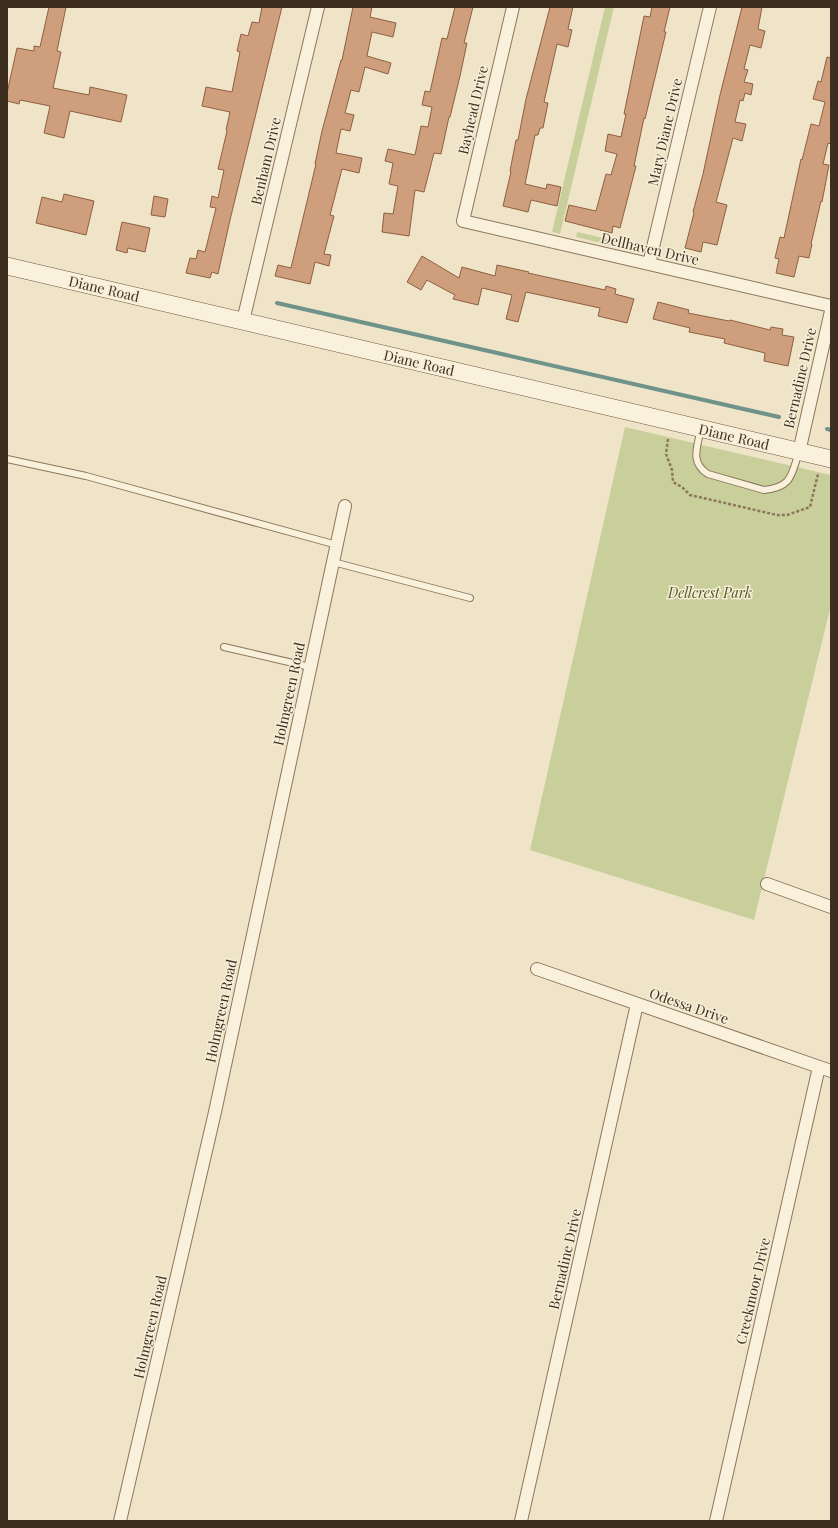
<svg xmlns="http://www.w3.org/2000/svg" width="838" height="1528" viewBox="0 0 838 1528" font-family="'Playfair Display',serif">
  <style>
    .green { fill: #c9cf9b }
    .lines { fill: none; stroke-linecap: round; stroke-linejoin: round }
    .stream { stroke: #6f938a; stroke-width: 4 }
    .building { fill: #cf9f7d; stroke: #8d5f41 }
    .lane-casing { stroke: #8d765c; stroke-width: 8 }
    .street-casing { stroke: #8d765c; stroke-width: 14 }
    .secondary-casing { stroke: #6f573f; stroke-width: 18 }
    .path { stroke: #8d765c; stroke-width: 2.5; stroke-dasharray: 3 2; stroke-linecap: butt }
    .lane { stroke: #faf1dc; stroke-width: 6 }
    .street { stroke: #faf1dc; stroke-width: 12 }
    .secondary { stroke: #faf1dc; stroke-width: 17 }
    .labels { text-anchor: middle; stroke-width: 3; stroke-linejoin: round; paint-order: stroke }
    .street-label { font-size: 14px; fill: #3d2e20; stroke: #f7eed8 }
    .park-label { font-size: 14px; font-style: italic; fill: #4d5a26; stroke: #f7eed8 }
  </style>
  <rect width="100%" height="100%" fill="#f0e4c8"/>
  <path class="green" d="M605,7H614L560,234L552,232Z
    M577,232L634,245L633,250H630L576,237Z
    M625,427L831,475V605L754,920L530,850Z"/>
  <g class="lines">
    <path class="stream" d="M277,303L779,417
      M827,429L831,430"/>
  </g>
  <path class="building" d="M49,7H66L57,51L61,52L53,88L89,95L90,87L127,95L121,122L70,111L64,138L44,133L50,106L20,100L19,104L7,101V93L17,48L34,51V46L40,47Z
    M262,7H282L230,220L218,274L212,272L210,278L186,273L190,258L196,259L198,250L205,252L216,208L210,207L212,196L218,198L224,170L218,169L227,131L226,130L230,112L202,106L206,87L232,92L240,52L237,51L241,34L248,36L252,22L259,23Z
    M353,7H372L370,17L396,23L393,37L372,32L367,56L391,63L388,74L365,67L359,92L351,90L345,113L354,115L350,131L341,129L336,153L362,158L359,173L342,169L330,215L334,216L324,254L331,255L329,266L315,262L310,284L275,276L278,265L291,268L316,164H315L322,131L341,60H342Z
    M455,7H473L464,43H467L460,76L450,117H449L441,154L434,153L424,192L415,190L409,236L382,232L384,213L393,214L398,186L389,184L393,163L385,161L388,149L415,155L421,126L428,127L432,107L422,105L425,91L430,92L442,38L447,39Z
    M550,7H573L568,29L572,30L568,47L557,44L544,102L548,103L543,128H540L538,135H535L525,184L546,189L547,184L561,187L557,206L531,200L528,212L503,206L511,172L510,171L516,140H518L526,99Z
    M652,7H670L664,32H666L645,119L644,118L634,166H636L620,228L613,226L612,233L565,221L569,205L596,211L606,174L611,175L617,154L605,151L608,134L621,137L626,114H624L644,16L650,17Z
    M742,7H762L758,29L765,31L761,48L750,45L744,69L748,70L744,82L753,84L751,95L745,93L743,101L740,100L735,122L746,124L742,141L733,138L716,202L727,205L717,245L703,242L701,252L685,248L694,213L693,212L703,174L720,95Z
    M827,57L831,58V144L828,143L823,164L829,165L822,202L821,201L811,244H812L809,258L799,256L794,277L776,273L779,259L775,258L780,237L784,238L801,159L802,160L811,124L819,126L825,102L813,99L818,81L821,82Z
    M64,194L94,201L86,235L36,223L42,197L62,202Z
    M154,196L168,199L165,217L151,215Z
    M122,222L150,228L145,252L128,248L127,253L116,250Z
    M422,256L459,278L462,267L495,276L497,265L529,272L528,273L605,290L606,286L616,289L615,294L634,299L627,323L598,316L600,308L526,292L518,322L506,319L512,295L482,288L478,305L453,299L455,295L427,280L421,290L407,282Z
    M658,302L689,310L688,313L729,321L730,320L770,330L771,327L783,329L782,335L794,337L788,366L764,361L765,353L724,343L725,339L689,332L690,328L653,319Z"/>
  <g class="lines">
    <g class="lane-casing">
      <path id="lane" d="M701,429C697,447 690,463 708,474L764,490C792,487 791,476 799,452
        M7,459L86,476L337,545
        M333,562L470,598
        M224,647L310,667"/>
    </g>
    <g class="street-casing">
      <path id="street" d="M513,7L463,221L831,306
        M649,264L710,7
        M243,321L318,7
        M799,452L831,311
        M767,884L831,907
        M537,969L831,1071
        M120,1521L215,1112L345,506
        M521,1521L637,1004
        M716,1521L819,1067"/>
    </g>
    <g class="secondary-casing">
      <path id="secondary" d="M7,266L831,459"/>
    </g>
    <path class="path" d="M668,439L666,454L672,470L673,482L682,487L690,495L777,515H787L810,507L818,474"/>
    <use href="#lane" class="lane"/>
    <use href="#street" class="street"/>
    <use href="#secondary" class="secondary"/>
  </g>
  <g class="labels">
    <g class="street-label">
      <text transform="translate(473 110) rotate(-77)" y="5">Bayhead Drive</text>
      <text transform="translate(665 132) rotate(-77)" y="5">Mary Diane Drive</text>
      <text transform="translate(266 161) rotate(-77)" y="5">Benham Drive</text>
      <text transform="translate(650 249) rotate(13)" y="5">Dellhaven Drive</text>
      <text transform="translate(104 289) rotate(13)" y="5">Diane Road</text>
      <text transform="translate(419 363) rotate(13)" y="5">Diane Road</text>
      <text transform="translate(800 378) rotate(-77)" y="5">Bernadine Drive</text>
      <text transform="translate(734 437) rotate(13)" y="5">Diane Road</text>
      <text transform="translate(289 694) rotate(-78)" y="5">Holmgreen Road</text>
      <text transform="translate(689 1006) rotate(19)" y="5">Odessa Drive</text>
      <text transform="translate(221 1011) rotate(-78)" y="5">Holmgreen Road</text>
      <text transform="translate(565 1259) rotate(-77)" y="5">Bernadine Drive</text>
      <text transform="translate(753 1291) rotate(-77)" y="5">Creekmoor Drive</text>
      <text transform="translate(150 1327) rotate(-77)" y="5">Holmgreen Road</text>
    </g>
    <g class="park-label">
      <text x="710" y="598">Dellcrest Park</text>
    </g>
  </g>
  <rect width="838" height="1528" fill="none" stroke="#3d2e20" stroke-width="16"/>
</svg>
